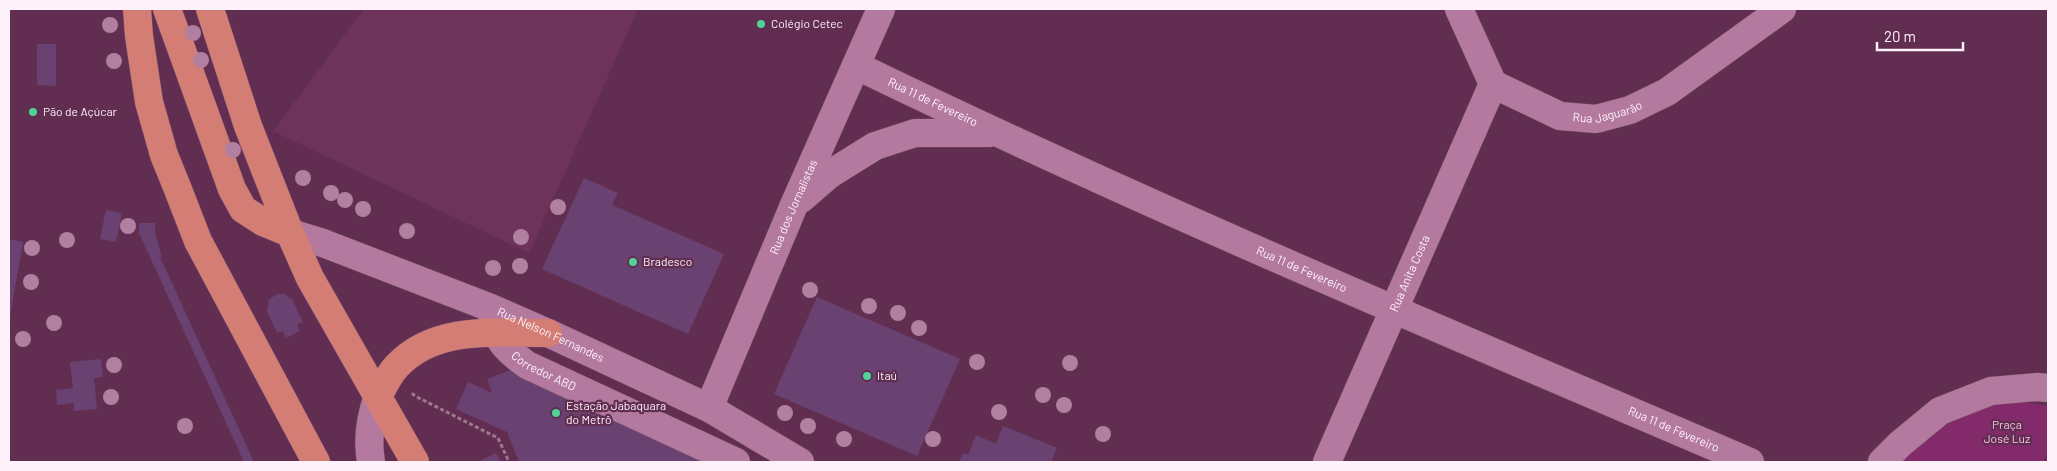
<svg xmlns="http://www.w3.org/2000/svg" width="2057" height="471" viewBox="0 0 2057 471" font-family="Barlow,sans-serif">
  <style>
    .built { fill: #6e335b }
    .green { fill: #832a6a }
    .building { fill: #6a4271 }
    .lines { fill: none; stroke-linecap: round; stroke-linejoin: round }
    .minor-casing { stroke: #744d69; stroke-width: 29 }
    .major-casing { stroke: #744d69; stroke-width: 29 }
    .path { stroke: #9d7891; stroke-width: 3; stroke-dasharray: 4 2.5; stroke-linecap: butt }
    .minor { stroke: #b4799f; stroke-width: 28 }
    .major { stroke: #d37d75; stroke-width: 28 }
    .tree { fill: #b17fa0 }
    .poi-dot { fill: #4fd399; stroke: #612e51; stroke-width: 2 }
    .labels { text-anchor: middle; stroke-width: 4.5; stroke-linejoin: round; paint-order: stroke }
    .poi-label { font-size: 12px; fill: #fef1f9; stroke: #612e51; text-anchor: start }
    .street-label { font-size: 12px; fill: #fef1f9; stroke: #612e51 }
    .park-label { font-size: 12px; fill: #f3c2e1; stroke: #612e51 }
  </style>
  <rect width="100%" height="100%" fill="#612e51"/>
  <path class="built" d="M364,9H638L529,253L273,131Z"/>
  <path class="green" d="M2020,401L2048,406V452L2044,462H1899L1945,419L1984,404Z"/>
  <path class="building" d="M37,44H56V86L37,85Z
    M584,178L618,193L612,205L724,254L688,334L542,269Z
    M106,210L122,213L116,242L100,239Z
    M139,223H155V233L162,257H160L254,462H244L139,233Z
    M9,239L23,242L10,317H9Z
    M278,294H284L292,299L303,322L297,324L300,331L286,338L283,331L277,333L267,311L269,299Z
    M817,297L960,359L917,456L774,394Z
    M101,359L103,377L94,378L97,409L74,411V403L57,405L56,390L73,388L70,362Z
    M513,369L723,462H519L507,432L456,409L468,382L492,393L487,379Z
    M1003,426L1057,448L1051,462H959L963,453L968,455L976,435L996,444Z
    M496,453L501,462H482L481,460Z"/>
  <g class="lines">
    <g class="minor-casing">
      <g id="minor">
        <path id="s1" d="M1459,9L1493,84L1560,116L1596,119L1630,110L1667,92L1782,9"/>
        <path id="s2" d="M857,66C1150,208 1451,334 1750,462"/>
        <path d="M801,199L830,174L875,146L915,133H989"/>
        <path id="s3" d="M290,233L323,243L491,308L548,333L709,408L800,462"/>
        <path id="s4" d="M492,315C493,338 509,352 527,365L736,462"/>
        <path id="s5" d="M709,408L794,205L881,9"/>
        <path d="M371,462C367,439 370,418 378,396"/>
        <path id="s6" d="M1327,462L1493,84"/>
        <path d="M1882,462L1900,444L1940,411L1991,391L2037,387L2048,388"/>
      </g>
    </g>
    <g class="major-casing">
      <path id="major" d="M137,9L139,36L149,102L164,155L177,187L198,241L316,462
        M167,9L232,189L243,209L263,222L290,233
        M210,9L248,126L290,233L310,278L415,462
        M378,396C384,386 389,374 397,366C435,325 497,333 548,333"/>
    </g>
    <path class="path" d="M412,393L415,396L498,438L509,462"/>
    <use href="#minor" class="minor"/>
    <use href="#major" class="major"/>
  </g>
  <g class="tree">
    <circle cx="110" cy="25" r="8"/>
    <circle cx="193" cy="33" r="8"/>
    <circle cx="201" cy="60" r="8"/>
    <circle cx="114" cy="61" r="8"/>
    <circle cx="233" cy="150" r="8"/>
    <circle cx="303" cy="178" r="8"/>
    <circle cx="331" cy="193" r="8"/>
    <circle cx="345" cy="200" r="8"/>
    <circle cx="558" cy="207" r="8"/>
    <circle cx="363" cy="209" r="8"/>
    <circle cx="128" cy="226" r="8"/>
    <circle cx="407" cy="231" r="8"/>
    <circle cx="521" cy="237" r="8"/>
    <circle cx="67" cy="240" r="8"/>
    <circle cx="32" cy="248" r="8"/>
    <circle cx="520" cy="266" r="8"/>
    <circle cx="493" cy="268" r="8"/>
    <circle cx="31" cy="282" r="8"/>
    <circle cx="810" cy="290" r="8"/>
    <circle cx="869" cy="306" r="8"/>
    <circle cx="898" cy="313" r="8"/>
    <circle cx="54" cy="323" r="8"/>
    <circle cx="919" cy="328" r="8"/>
    <circle cx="23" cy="339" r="8"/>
    <circle cx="977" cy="362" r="8"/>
    <circle cx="1070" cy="363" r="8"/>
    <circle cx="114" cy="365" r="8"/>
    <circle cx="1043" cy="395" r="8"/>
    <circle cx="111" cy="397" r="8"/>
    <circle cx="1064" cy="405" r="8"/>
    <circle cx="999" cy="412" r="8"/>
    <circle cx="785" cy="413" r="8"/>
    <circle cx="185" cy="426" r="8"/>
    <circle cx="808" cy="426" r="8"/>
    <circle cx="1103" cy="434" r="8"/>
    <circle cx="844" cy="439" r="8"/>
    <circle cx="933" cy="439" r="8"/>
  </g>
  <g class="poi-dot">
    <circle cx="761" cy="24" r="5"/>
    <circle cx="33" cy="112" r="5"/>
    <circle cx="633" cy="262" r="5"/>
    <circle cx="867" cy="376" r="5"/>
    <circle cx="556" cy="413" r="5"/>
  </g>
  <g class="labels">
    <g class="poi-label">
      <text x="771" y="28">Colégio Cetec</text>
      <text x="43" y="116">Pão de Açúcar</text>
      <text x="643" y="266">Bradesco</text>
      <text x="877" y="380">Itaú</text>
      <text x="566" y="410">Estação Jabaquara<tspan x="566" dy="14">do Metrô</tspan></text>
    </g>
    <g class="street-label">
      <text dy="4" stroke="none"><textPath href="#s2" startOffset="84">Rua 11 de Fevereiro</textPath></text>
      <text dy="4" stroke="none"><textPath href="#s1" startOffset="205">Rua Jaguarão</textPath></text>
      <text dy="4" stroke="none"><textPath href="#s5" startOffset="218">Rua dos Jornalistas</textPath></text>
      <text dy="4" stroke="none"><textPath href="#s2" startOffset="489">Rua 11 de Fevereiro</textPath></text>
      <text dy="4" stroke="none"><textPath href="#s6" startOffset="206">Rua Anita Costa</textPath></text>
      <text dy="4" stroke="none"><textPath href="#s3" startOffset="280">Rua Nelson Fernandes</textPath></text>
      <text dy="4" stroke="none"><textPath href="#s4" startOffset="81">Corredor ABD</textPath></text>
      <text dy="4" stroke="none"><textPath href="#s2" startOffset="894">Rua 11 de Fevereiro</textPath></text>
    </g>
    <g class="park-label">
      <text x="2007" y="429">Praça<tspan x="2007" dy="14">José Luz</tspan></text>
    </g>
  </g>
  <rect width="2057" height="471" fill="none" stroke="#fef1f9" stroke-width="20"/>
  <path d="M1877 42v8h86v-8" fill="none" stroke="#fef1f9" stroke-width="2.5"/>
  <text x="1884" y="42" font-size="15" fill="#fef1f9" stroke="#612e51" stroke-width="4" paint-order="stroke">20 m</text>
</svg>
